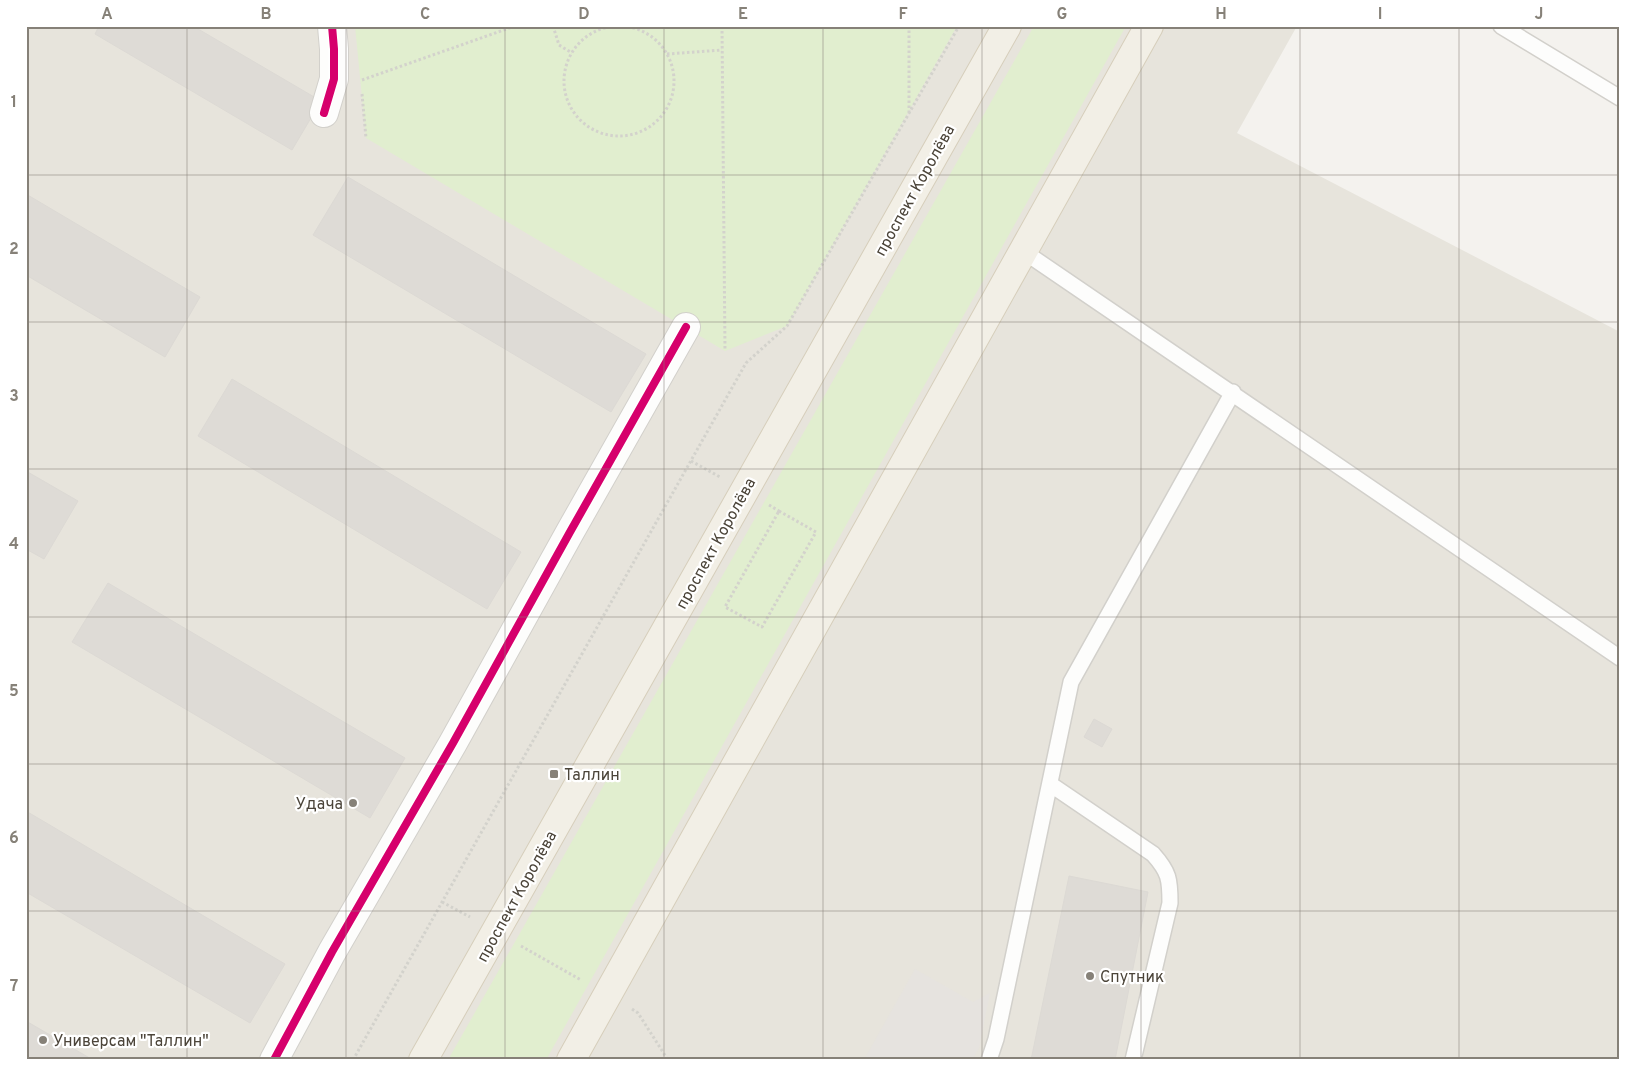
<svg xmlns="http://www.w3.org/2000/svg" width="1646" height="1086" viewBox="0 0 1646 1086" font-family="Overpass,sans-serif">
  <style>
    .residential { fill: #e7e4dc }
    .green { fill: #e1eecf }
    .parking { fill: #e6e3df }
    .building { fill: #dedbd6; stroke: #dcd9d4 }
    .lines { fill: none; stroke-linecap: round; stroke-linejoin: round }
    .lane-casing { stroke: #d2d0cb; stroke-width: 18 }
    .street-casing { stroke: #d2d0cb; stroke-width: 30 }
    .primary-casing { stroke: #d6cebb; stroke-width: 30 }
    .path { stroke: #d3d2cc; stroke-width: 3; stroke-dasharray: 2.5 2.5; stroke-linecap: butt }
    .lane { stroke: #fdfdfc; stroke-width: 15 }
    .street { stroke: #fdfdfc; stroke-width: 28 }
    .primary { stroke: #f2efe6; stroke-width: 28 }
    .cycleway-casing { stroke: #fff; stroke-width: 11 }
    .cycleway { stroke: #d6006c; stroke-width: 8 }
    .grid { fill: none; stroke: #868178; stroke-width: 1; stroke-opacity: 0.55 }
    .poi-dot { fill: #868178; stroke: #fff; stroke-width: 2 }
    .labels { text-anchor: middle; stroke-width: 4.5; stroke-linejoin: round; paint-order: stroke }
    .street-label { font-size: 16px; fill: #4b4439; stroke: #fff }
    .poi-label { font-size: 16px; fill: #4b4439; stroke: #fff; text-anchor: start }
    .neatline { fill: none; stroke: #868178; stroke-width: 2 }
    .grid-label { font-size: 16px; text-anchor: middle; font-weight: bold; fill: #868178 }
  </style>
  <rect width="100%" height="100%" fill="#f4f2ee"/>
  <path class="residential" d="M26,26H1297L1237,133L1620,332V1060H26Z"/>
  <path class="green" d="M355,26H957L787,326L725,351L366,138Z
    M1034,26H1126L546,1060H448Z"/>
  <path class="parking" d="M915,969L973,1002L990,993L979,1048L972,1060H864Z"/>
  <path class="building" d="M99,26H193L321,101L292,150L95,34Z
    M348,177L646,354L611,412L313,235Z
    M26,194L200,297L165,357L26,275Z
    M232,379L521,552L487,609L198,436Z
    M26,471L78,501L44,559L26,549Z
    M108,583L405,758L370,818L72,642Z
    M1094,719L1112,729L1102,747L1084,737Z
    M26,811L285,964L250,1023L26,892Z
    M1069,876L1148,892L1115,1060H1031Z
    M26,1021L93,1060H26Z"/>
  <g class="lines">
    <g class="lane-casing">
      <path id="lane" d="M1501,26L1620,98
        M1023,251L1620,658
        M1050,784L1153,854C1169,872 1170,879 1170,903L1133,1060
        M989,1060L996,1039L1071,682L1233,392"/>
    </g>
    <g class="street-casing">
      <path id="street" d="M324,113L334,79V49L332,26
        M274,1060L332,952L453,743L570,532L686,327"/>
    </g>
    <g class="primary-casing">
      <path id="primary" d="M423,1060L1007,26
        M571,1060L1149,26"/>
    </g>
    <path class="path" d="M564 81a55 55 0 1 1 110 0a55 55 0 1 1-110 0Z
      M553,26L559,45L572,53
      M722,26L725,351
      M667,54L722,50
      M362,80L515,26
      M362,94L366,138
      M909,113V26
      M691,461L720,477
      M769,505L779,511
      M779,511L816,532L762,627L725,607Z
      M442,902L470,917
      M521,946L581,980
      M632,1009L638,1013L668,1060
      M353,1060L746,363L787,326L959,26"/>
    <use href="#lane" class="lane"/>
    <use href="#street" class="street"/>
    <use href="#primary" class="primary"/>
    <g class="cycleway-casing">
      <path id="cycleway" d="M324,113L334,79V49L332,26
        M274,1060L332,952L453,743L570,532L686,327"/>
    </g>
    <use href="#cycleway" class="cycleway"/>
  </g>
  <path class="grid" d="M187,26V1060M346,26V1060M505,26V1060M664,26V1060M823,26V1060M982,26V1060M1141,26V1060M1300,26V1060M1459,26V1060M26,175H1620M26,322H1620M26,469H1620M26,617H1620M26,764H1620M26,911H1620"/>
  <g class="poi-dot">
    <rect x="549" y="769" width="10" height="10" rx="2.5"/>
    <circle cx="353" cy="803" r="5"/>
    <circle cx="1090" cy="976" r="5"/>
    <circle cx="43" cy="1040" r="5"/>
  </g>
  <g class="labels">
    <g class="street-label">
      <text transform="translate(914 190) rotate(-61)" y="6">проспект Королёва</text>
      <text transform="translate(715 543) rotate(-61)" y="6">проспект Королёва</text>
      <text transform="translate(516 896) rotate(-61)" y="6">проспект Королёва</text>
    </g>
    <g class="poi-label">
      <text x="564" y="780">Таллин</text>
      <text x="343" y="809" text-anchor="end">Удача</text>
      <text x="1100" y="982">Спутник</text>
      <text x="53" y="1046">Универсам "Таллин"</text>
    </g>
  </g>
  <rect width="1646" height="1086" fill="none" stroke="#ffffff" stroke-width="55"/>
  <rect x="28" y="28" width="1590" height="1030" class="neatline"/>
  <g class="grid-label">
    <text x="107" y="19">A</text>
    <text x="266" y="19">B</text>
    <text x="425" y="19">C</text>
    <text x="584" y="19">D</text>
    <text x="743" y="19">E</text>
    <text x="903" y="19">F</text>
    <text x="1062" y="19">G</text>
    <text x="1221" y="19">H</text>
    <text x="1380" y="19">I</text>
    <text x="1539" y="19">J</text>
    <text x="14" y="107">1</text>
    <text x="14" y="254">2</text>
    <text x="14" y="401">3</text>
    <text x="14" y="549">4</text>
    <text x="14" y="696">5</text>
    <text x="14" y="843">6</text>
    <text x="14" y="991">7</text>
  </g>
</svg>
